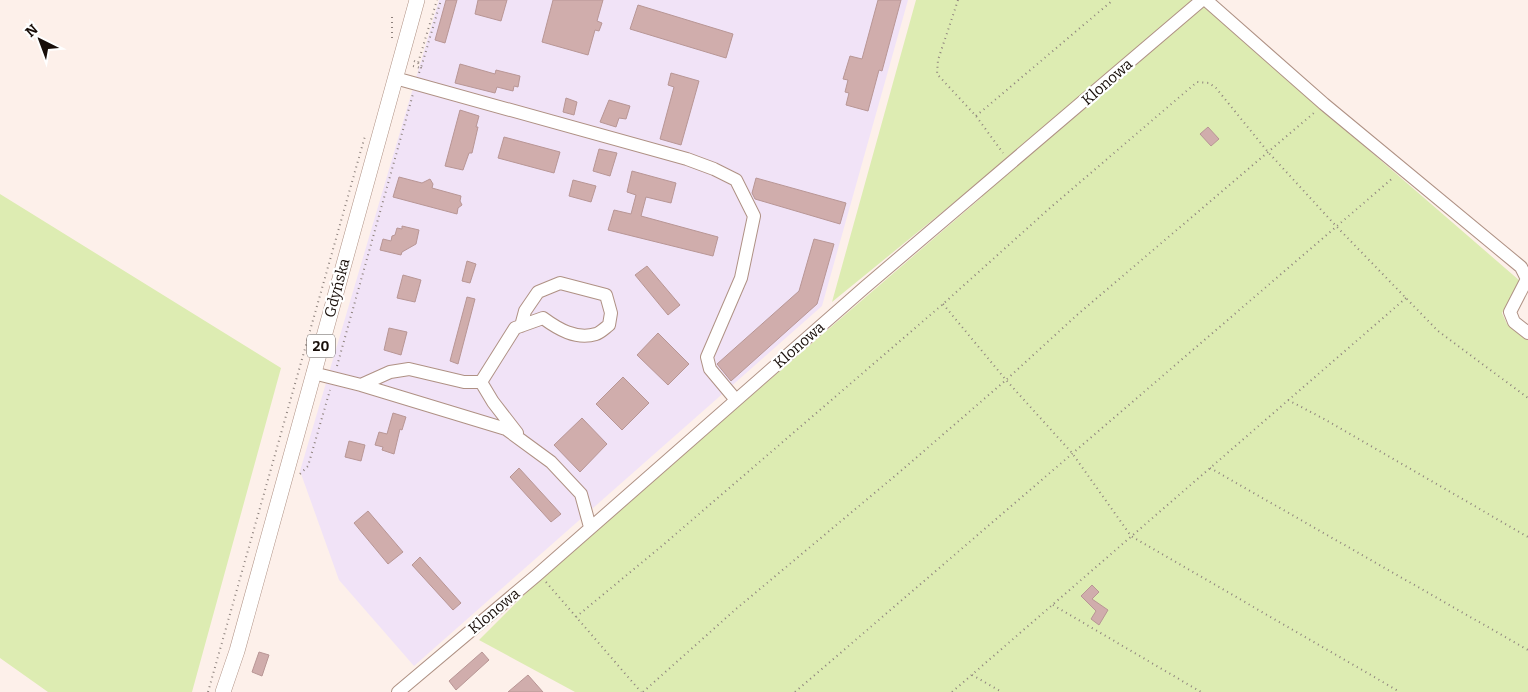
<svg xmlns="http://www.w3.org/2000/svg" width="1528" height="692" viewBox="0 0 1528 692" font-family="Bitter,serif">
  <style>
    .industrial { fill: #f1e3f7 }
    .green { fill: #ddecb2 }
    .building { fill: #d0adac; stroke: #b89695 }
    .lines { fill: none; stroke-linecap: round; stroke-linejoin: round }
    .minor-casing { stroke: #af9184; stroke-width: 14 }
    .major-casing { stroke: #af9184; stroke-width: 16 }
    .path { stroke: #8e827d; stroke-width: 2; stroke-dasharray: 1 4; stroke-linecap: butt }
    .minor { stroke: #fff; stroke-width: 12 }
    .major { stroke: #fff; stroke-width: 15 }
    .labels { text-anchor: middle; stroke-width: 4.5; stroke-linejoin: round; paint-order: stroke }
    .shield { fill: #fff; stroke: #5d5653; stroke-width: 1 }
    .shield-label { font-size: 14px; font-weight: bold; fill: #180e09 }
    .street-label { font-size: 15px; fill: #180e09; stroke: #fff }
  </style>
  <rect width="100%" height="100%" fill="#fdf0ea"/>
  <path class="industrial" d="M439,0H908L822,306L414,666L339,580L300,471Z"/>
  <path class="green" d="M916,0H1200L1363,145L1520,281L1502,313L1507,324L1528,340V692H575L479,640L552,567L982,197L973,187L832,302Z
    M0,194L281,368L192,692H48L0,658Z"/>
  <path class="building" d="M446,0H457L445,43L435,40Z
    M478,0H507L501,21L475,14Z
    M553,0H603L597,21L602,23L599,31L595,30L588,55L542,42Z
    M878,0H901L882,71L879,70L868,111L846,105L849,93L845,92L848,80L843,79L850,56L862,59Z
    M638,5L733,34L726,58L630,29Z
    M460,64L495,74L496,70L520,76L518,87L514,86L513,91L497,87L495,93L455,83Z
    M671,73L699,81L681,145L660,139L674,87L668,85Z
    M566,98L577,102L574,115L563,112Z
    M609,100L630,106L626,119L619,118L616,127L600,122Z
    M460,110L479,116L476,127H478L472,153H469L463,170L445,166Z
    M1208,127L1219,139L1211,146L1200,134Z
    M504,137L560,152L554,173L498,158Z
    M599,149L617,153L610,176L593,171Z
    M632,171L676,183L671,203L646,197L641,216L718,237L713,256L608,230L614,210L631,214L636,195L627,192Z
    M399,177L422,183L430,179L433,184L432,188L461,196L460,201L462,205L458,208L457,214L393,197Z
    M756,178L846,203L840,224L755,199L752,193Z
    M573,180L596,186L591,202L569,196Z
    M402,226L419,230L416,244L402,252L401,255L380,250L383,239L391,241L392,236L395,235L397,228L402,229Z
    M814,239L834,244L817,304L731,381L717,364L799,291Z
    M467,261L476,264L470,283L462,281Z
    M647,266L680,305L668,315L635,275Z
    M403,275L421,280L415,302L397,298Z
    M467,297L475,299L458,364L450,361Z
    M389,328L407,332L401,355L384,350Z
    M658,333L689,364L668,385L637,355Z
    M623,377L649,403L622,430L596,404Z
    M393,413L406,417L402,430L400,429L394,454L382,450L383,447L375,445L379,432L387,434Z
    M582,418L607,444L580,472L554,445Z
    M349,441L365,445L361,461L345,457Z
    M519,468L561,514L551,522L510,477Z
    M368,511L403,552L388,564L354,523Z
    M420,557L461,603L453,610L412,565Z
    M1092,585L1099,592L1092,599L1108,610L1099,625L1091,619L1096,611L1081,596Z
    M259,652L269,655L262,676L252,672Z
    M482,652L489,660L456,690L449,681Z
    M528,675L543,692H508Z"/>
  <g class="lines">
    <g class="minor-casing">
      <path id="minor" d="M1206,0L1324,104L1521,267L1527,279L1510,312L1514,322L1528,333
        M395,78L687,159L714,169L736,180L754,216L741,278L707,357L710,369L736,400
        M313,373L361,385L506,429L551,462L581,494L590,527
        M481,382L515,328L543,318C558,329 576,340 596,334C600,333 605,328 609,325L611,313L606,295L560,283L538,292L525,311L521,326
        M361,385L390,372L409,369L464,382H481L493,402L517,433
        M398,692L537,575L864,288L1202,0"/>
    </g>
    <g class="major-casing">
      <path id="major" d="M223,692L237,651L417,0"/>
    </g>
    <path class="path" d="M958,0L938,60L937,74L976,116L1003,153
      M392,17V38
      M414,61L418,63L437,0
      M418,63L421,68L419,73
      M413,66L421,68L441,0
      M976,116L1113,0
      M943,304L1006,380L1072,453L1131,536L1400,692
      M337,366L413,94
      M1288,400L1326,420L1528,537
      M1210,468L1528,650
      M300,474L308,466L330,390
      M546,582L641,692
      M1053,605L1201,692
      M576,617L663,545L943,304L1051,207L1197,82L1209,83L1216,88L1268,152L1336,226L1438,331L1528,398
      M972,675L1002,692
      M208,692L365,136
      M643,692L736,609L902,470L1006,380L1077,315L1315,112
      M795,692L1394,177
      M952,692L1406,298"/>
    <use href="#minor" class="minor"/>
    <use href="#major" class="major"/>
  </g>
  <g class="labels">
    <rect class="shield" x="307" y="334.5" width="28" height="23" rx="4"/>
    <g class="shield-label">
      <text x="321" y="351">20</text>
    </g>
    <g class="street-label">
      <text transform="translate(1107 82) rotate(-41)" y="5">Klonowa</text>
      <text transform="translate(337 288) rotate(-75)" y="5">Gdyńska</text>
      <text transform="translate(799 345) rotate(-41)" y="5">Klonowa</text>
      <text transform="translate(494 611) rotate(-40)" y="5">Klonowa</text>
    </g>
  </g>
  <g transform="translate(40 40) rotate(318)" stroke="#ffffff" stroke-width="4" paint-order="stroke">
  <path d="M0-4L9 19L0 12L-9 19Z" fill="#180e09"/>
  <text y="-8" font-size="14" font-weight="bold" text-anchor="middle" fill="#180e09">N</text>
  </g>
</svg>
